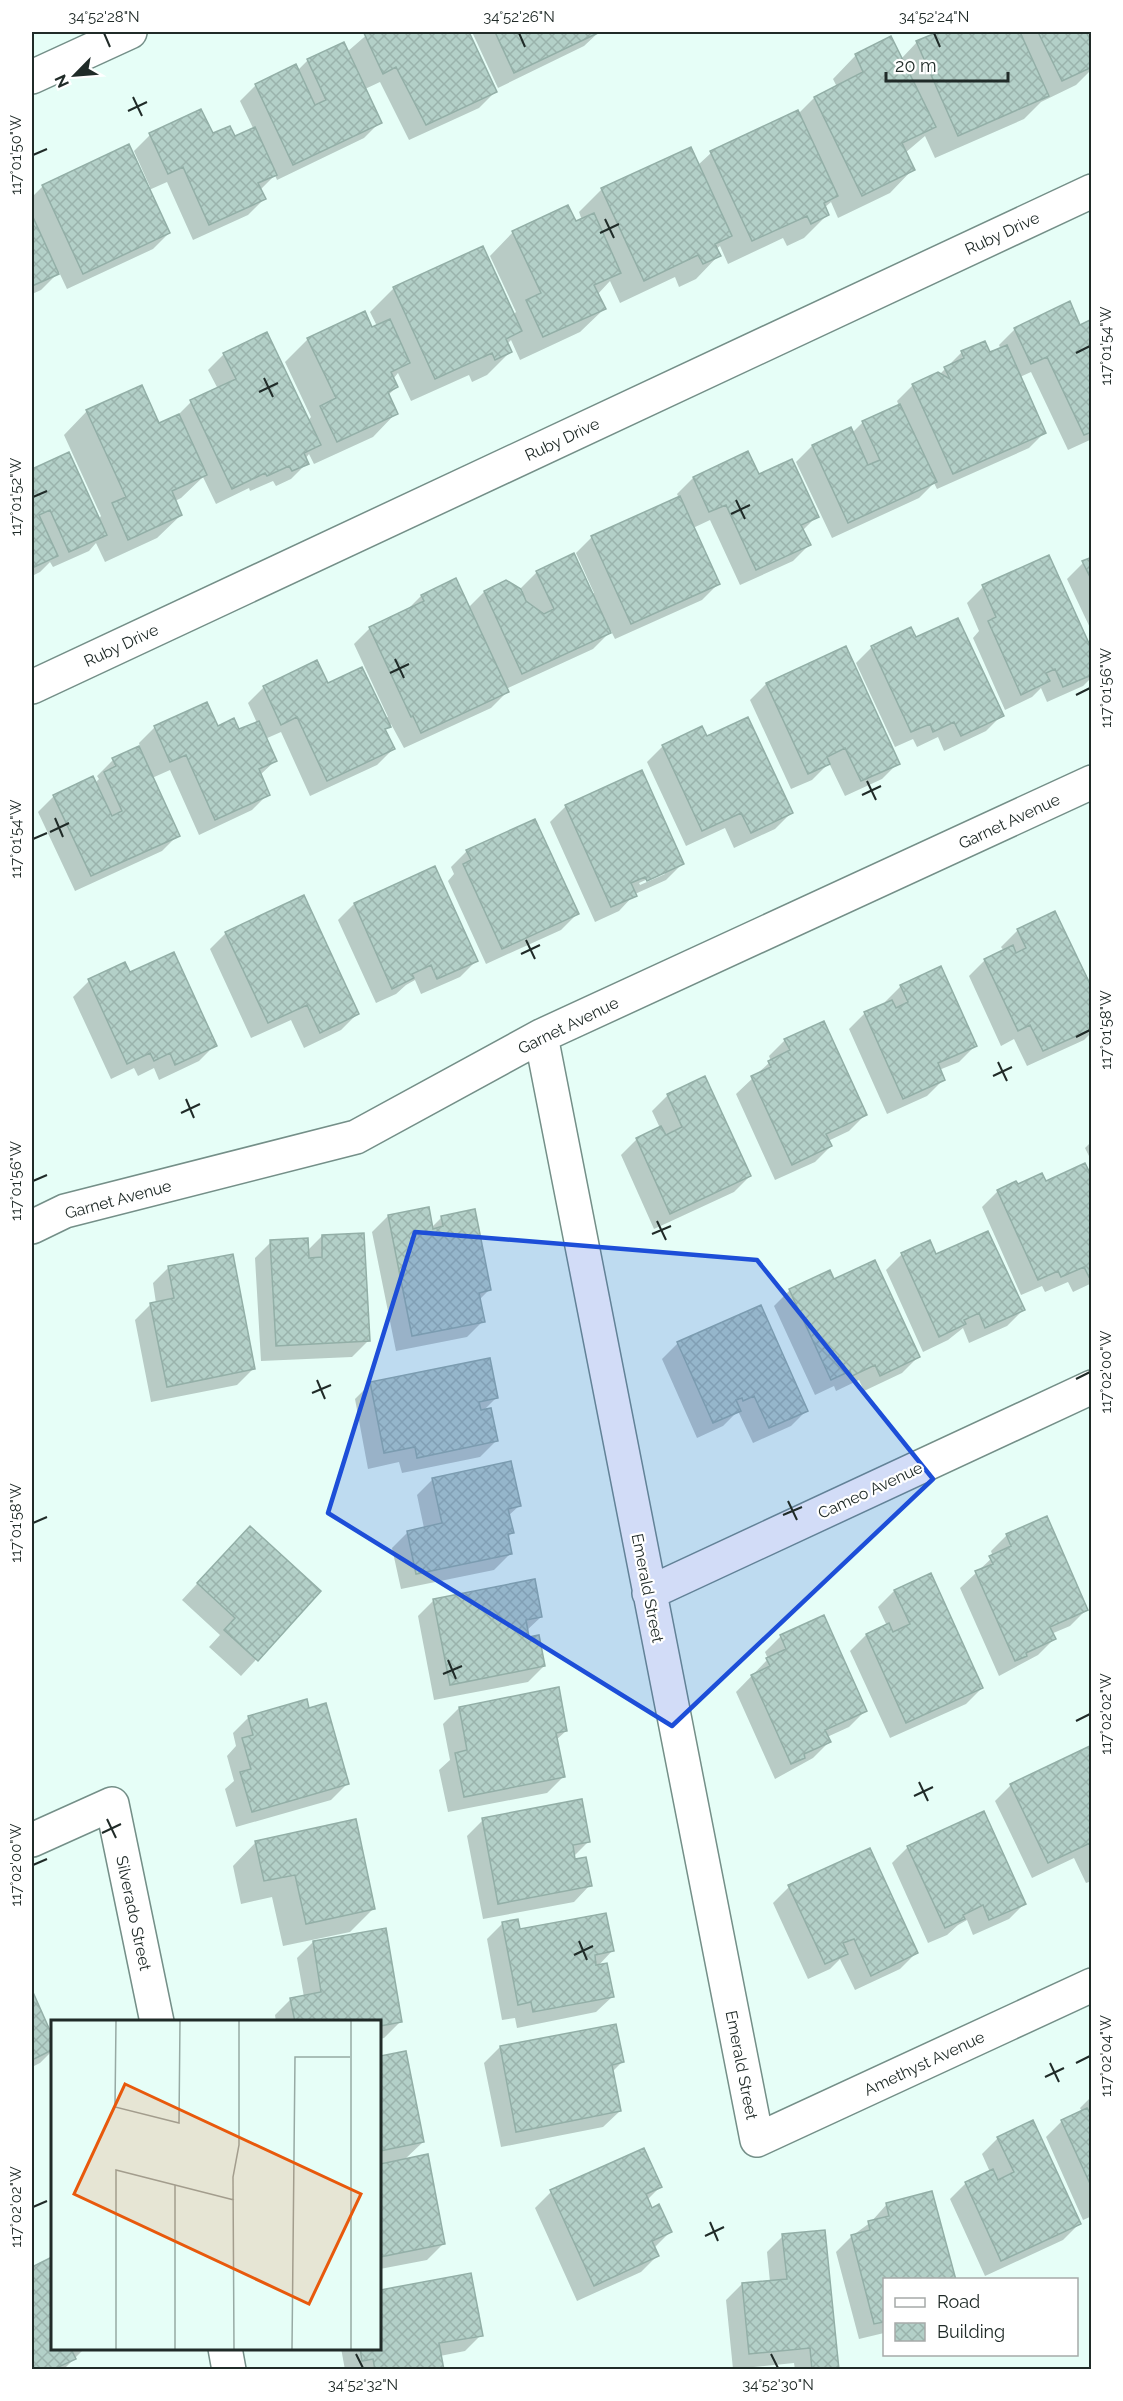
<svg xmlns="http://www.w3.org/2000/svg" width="1123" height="2401" viewBox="0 0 1123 2401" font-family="Raleway,sans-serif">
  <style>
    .shadow { fill: #0003; fill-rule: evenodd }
    .building { fill: url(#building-cross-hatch); stroke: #93afa7; stroke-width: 1.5 }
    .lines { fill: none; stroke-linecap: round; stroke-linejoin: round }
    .street-casing { stroke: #748f88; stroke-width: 36 }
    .street { stroke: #fff; stroke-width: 33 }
    .marked { fill: #1d4ed8; fill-opacity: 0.2; stroke: #1d4ed8; stroke-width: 4.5; stroke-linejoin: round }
    .ticks { fill: none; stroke: #202b28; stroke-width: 2 }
    .labels { text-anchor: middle; stroke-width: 4.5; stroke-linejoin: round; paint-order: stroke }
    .street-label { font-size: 16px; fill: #202b28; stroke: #fff }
    .inset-road { fill: none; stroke: #97aaa4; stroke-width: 1.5 }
    .view { fill: #e8590c; fill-opacity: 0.15; stroke: #e8590c; stroke-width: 3 }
    .inset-edge { fill: none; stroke: #202b28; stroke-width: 3 }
    .neatline { fill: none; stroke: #202b28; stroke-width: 2 }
    .ticks-label { font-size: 15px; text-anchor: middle; fill: #202b28 }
  </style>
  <defs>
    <pattern id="building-cross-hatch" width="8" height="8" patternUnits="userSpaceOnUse" patternTransform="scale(1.5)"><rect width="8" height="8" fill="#b3d0c8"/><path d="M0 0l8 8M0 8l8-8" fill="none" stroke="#9ab3ac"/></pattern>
  </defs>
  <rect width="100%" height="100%" fill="#e6fef7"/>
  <path class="shadow" d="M370,32H468L495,92L479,108L409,140L380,82L365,89L380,122L364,138L277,180L275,175L260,190L264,199L248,215L193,240L167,182L149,190L169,233L153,249L67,289L59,272L41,290L32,294V197L43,186L150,187L134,151L150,135H212L234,138L253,128L240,101L256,85L297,71L308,60L347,52Z
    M472,32H599L584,46L498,88Z
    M942,32H1092V76L1089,72L1076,85L1041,102L1024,119L935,158L925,136L905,153L913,169L890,193L838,218L831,202L824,208L827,215L804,238L787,246L783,238L728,264L720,246L716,249L719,255L696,279L679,287L675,277L620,303L610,281L597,295L604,309L580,332L520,360L511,340L507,344L510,352L487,375L472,382L469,375L411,401L398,373L393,379L397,387L388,395L396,413L373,437L314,464L309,454L305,459L307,463L291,479L276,486L273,481L250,491L249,488L216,504L203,477L181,498L175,501L181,515L157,538L105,562L96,543L89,551L53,567L50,562L40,572L32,576V471L68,454L98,520L101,516L64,435L87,411L158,425L175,418L191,402L218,389L208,370L224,354L308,421L311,417L285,362L308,339L377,326L370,312L394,288L513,315L516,312L490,256L513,232L575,223L582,220L579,212L602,189L698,165L711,153L797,112L798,114L814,98L837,87L833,79L856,55L901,59L917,42Z
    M1092,321V439L1068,450L1031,372L1020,377L1045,432L1029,448L937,489L934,483L919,498L832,538L796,462L812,446L850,429L852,433L863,422L899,406L897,401L913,385L939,375L962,352L989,354L1001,350L999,345L1015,329L1080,327Z
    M758,476L817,516L802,531L809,545L793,561L740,585L710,520L693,528L718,584L702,600L615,639L611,631L593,649L506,689L507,692L491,708L404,748L391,724L385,731L393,749L377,765L310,796L281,732L265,739L275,761L260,775L268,794L252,810L199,835L170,770L152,778L178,835L162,851L75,891L38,812L54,796L95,783L99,779L97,776L113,760L140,747L139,743L155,727L217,728L238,731L257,723L248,703L264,687L327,685L385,718L388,717L354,644L370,628L406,611L421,596L455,580L468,608L484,592L506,582L523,591L521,588L537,572L591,594L594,593L576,553L592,537L679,498L677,494L693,478Z
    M1048,557L1092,654V677L1083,686L1047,702L1041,688L1032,697L1005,710L973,638L979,631L967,603L983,587Z
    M1092,559V632L1067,579L1083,563Z
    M915,639L1002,715L986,731L944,751L938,737L917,747L913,739L895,747L856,663L872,647Z
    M766,684L898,763L882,779L845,796L829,763L812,780L791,789L750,700Z
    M702,728L706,738L791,813L775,829L734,848L725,828L686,846L647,762L663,746Z
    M566,806L682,864L666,880L635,894L619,911L595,922L550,822ZM665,871V874L640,885L639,883Z
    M467,851L577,914L561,930L486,964L448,881L454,874L451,867Z
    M434,868L476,961L460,977L421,994L415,980L406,985L396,994L376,1003L338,920L354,904Z
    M1054,913L1092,991V1032L1084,1040L1027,1066L1014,1039L1001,1046L969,976L985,960L1004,951L1001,947L1017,931Z
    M226,933L357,1014L341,1030L304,1048L291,1020L251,1038L210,949Z
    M129,974L215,1045L199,1061L159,1080L154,1068L138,1076L134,1068L111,1079L73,997L89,981Z
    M901,986L975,1046L959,1062L939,1070L943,1080L927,1096L887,1114L849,1029L865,1013L886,1004L885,1002Z
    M785,1040L865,1115L849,1131L828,1141L831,1146L815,1162L775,1180L736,1094L771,1061L769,1056Z
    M668,1095L750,1176L734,1192L654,1229L621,1155L637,1139L660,1128L652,1111Z
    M1092,1141V1162L1085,1148Z
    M1092,1181V1283L1073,1292L1068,1282L1045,1292L1042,1286L1021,1295L982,1207L998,1191L1017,1186Z
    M388,1216L431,1228L442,1217L489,1290L479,1300L483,1321L467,1337L396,1351L372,1232Z
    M322,1236L368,1341L352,1357L261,1361L255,1258L271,1242L307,1251Z
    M902,1254L936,1256L1023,1310L1007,1326L969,1343L963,1328L948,1340L923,1352L886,1270Z
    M169,1267L253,1369L237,1385L151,1402L135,1320L151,1304L156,1303L153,1283Z
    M834,1281L918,1357L902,1373L864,1391L859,1380L836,1391L834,1386L815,1395L774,1306L790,1290Z
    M678,1343L807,1410L791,1426L753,1443L738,1411L723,1426L697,1438L662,1359Z
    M371,1383L497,1397L482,1412L496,1441L480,1457L402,1473L399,1462L368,1469L355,1399Z
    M433,1479L519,1506L508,1516L512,1533L507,1538L510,1554L494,1570L401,1589L392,1548L408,1532L424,1528L417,1495Z
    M1007,1535L1086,1610L1070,1626L1051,1634L1054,1639L1038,1655L999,1676L960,1588L993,1557L991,1551Z
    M234,1544L319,1591L241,1676L209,1647L220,1635L182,1600Z
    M930,1575L982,1688L966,1704L890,1738L850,1651L866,1635L887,1626L878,1607L894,1591Z
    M434,1600L541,1617L526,1631L528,1639L544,1666L528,1682L434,1700L418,1616Z
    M781,1636L865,1711L849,1727L827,1737L829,1742L813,1758L775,1779L736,1692L768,1659L765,1652Z
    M459,1708L566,1731L556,1740L563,1777L547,1793L448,1812L439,1770L450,1760L443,1724Z
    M249,1717L347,1784L331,1800L236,1827L225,1789L234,1781L227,1756L236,1746L233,1733Z
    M1092,1747V1881L1086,1883L1074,1858L1032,1878L995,1801L1011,1785Z
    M483,1820L589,1841L573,1857L590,1885L574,1902L483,1919L467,1836Z
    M256,1842L374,1908L350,1932L283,1946L272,1897L241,1904L233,1866Z
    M908,1847L1025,1903L1009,1919L973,1935L967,1920L958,1925L947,1935L928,1943L892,1863Z
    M789,1887L916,1953L900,1969L855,1990L840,1959L830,1969L808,1979L773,1903Z
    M503,1923L519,1931L612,1951L597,1967L613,1996L596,2012L517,2028L515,2018L502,2020L487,1939Z
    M313,1942L400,2022L384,2038L380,2039V2022H276L275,2015L291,1999L304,1997L297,1958Z
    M32,1994L52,2039V2051L40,2063L32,2067Z
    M500,2047L622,2062L612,2072L620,2111L603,2127L501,2147L484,2063Z
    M405,2053L423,2142L404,2160L443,2244L427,2260L380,2269V2058Z
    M1092,2096V2216L1083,2220L1046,2137L1062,2121L1082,2112L1080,2108Z
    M998,2138L1079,2224L1063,2240L985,2276L950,2199L966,2183L990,2172L982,2154Z
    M643,2150L661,2186L647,2200L651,2210L670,2232L654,2248L657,2256L641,2272L577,2301L535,2208L551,2192Z
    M931,2192L884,2280V2333L859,2339L836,2252L852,2236L871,2222L887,2204Z
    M783,2236L838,2370H795L794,2363L733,2369L726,2300L742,2284L770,2282L767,2252Z
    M52,2259V2348H85L63,2370H32V2269Z
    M470,2275L481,2335L465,2351L440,2356L442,2370H345L341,2348H380V2292Z"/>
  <path class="building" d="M366,32H469L497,92L426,125L396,67L383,74L364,33Z
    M495,32H600L514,73Z
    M938,32H1020L1049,96L958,136L916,41Z
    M1038,32H1086L1092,43V67L1062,81Z
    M891,36L936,127L902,143L915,170L862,196L814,97L863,72L855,54Z
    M344,42L382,123L293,165L255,84L296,64L315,105L326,100L307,59Z
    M201,109L213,133L230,126L235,136L255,127L277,175L258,183L266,199L209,225L183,167L168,174L149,133Z
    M798,110L838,196L824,203L829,215L811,224L807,216L752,241L710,151Z
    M129,144L170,233L83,274L42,185Z
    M691,147L732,236L715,244L721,256L703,264L698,255L644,281L601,188Z
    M568,205L576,221L594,213L621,273L594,285L606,309L543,337L526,300L541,293L512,231Z
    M32,215L59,274L32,286Z
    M483,246L522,331L506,339L512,352L495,360L492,353L435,379L393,287Z
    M1070,301L1080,325L1092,319V432L1084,435L1047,357L1031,364L1014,328Z
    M365,311L372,327L390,319L410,363L391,372L398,387L388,392L398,414L337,442L320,406L336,398L307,338Z
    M267,332L321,445L304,453L309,464L292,471L289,466L267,476L265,473L232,489L190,400L236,379L223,353Z
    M985,341L990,352L1007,345L1046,433L953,474L912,384L938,372L950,379L944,367L964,358L961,351Z
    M142,385L159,423L179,414L207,475L172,491L182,515L128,540L112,503L126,497L86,410Z
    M900,404L937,482L848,523L812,445L851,427L868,465L880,460L862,421Z
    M748,451L759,474L792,459L819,517L801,525L811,545L756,570L726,505L709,512L693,477Z
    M69,452L107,535L69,552L50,510L39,515L58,556L32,568V469Z
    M680,496L720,584L631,624L591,536Z
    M574,553L611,633L522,674L484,591L506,580L521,589L526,601L544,614L554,609L536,571Z
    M1049,555L1092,650V675L1063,687L1055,669L1046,673L1050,681L1021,695L988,621L996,617L982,585Z
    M1092,557V581L1082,561Z
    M456,578L509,692L421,733L413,716L411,717L369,627L424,601L421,595Z
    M958,618L1004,716L961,736L954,722L933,732L930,724L911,732L871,646L911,627L916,637Z
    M846,646L900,764L861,781L845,748L827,757L830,764L808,774L766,683Z
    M317,660L328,683L362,667L391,727L385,729L395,749L327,781L297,717L281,725L263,686Z
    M207,702L218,726L234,718L239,729L259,721L277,761L259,769L270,795L215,820L186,755L170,762L154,726Z
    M748,717L793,813L751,833L741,813L702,831L662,745L702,726L707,736Z
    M139,746L180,836L91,876L53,795L93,776L112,816L122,811L104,772L116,766L112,758Z
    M642,770L684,864L647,881L645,877L631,883L637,896L611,907L565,805Z
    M535,819L579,914L502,949L463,864L471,860L466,850Z
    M435,866L478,961L437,979L431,965L412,974L414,978L392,989L354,903Z
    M304,895L359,1014L320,1033L307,1005L268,1023L225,932Z
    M1055,911L1092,988V1029L1043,1051L1030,1025L1018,1031L984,959L1013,945L1016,953L1026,948L1017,929Z
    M174,952L217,1046L175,1065L170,1053L154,1061L150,1053L127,1064L88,979L125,962L130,972Z
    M941,966L977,1046L938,1063L945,1080L903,1099L864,1012L892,1000L896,1008L908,1002L900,985Z
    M824,1021L867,1115L826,1134L832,1146L792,1165L751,1076L771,1067L768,1061L790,1050L784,1039Z
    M705,1076L751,1176L670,1214L636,1138L661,1126L666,1135L682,1127L667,1094Z
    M1085,1163L1092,1177V1276L1089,1277L1084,1267L1061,1277L1058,1271L1038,1280L997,1190L1016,1181L1018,1184L1042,1173L1046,1181Z
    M429,1207L433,1229L443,1226L441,1216L475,1209L491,1290L479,1293L485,1322L412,1336L388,1215Z
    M988,1231L1025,1310L985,1328L979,1313L964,1320L966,1324L939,1337L901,1253L930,1240L936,1254Z
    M364,1233L370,1341L276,1346L270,1240L308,1238L309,1258L322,1257V1235Z
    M233,1254L255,1369L167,1387L150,1303L174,1298L168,1266Z
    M875,1260L920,1357L880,1376L875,1365L852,1376L850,1371L831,1380L789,1289L830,1270L834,1279Z
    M761,1305L808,1411L769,1428L754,1396L743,1401L742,1398L736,1400L741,1411L713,1423L677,1342Z
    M490,1358L498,1398L479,1402L481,1410L491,1408L498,1441L417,1458L415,1447L384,1453L370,1382Z
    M511,1461L521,1506L508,1509L514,1533L508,1534L512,1554L416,1574L407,1531L442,1523L432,1478Z
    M1047,1516L1088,1610L1050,1627L1056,1639L1026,1653L1027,1656L1015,1661L975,1571L993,1564L989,1556L1011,1546L1006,1534Z
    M250,1526L321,1591L258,1661L224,1630L235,1618L197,1583Z
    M931,1573L983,1688L906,1723L866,1634L889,1623L893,1632L910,1624L894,1590Z
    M535,1579L542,1617L526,1620L529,1637L539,1635L545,1666L450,1685L433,1599Z
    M824,1615L867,1711L825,1730L831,1742L804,1754L805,1758L791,1764L751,1675L770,1666L766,1658L786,1649L780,1635Z
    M559,1687L567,1731L556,1733L565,1777L464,1797L455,1753L467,1750L459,1707Z
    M307,1699L309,1708L326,1703L349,1784L252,1812L240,1772L251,1769L242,1738L253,1735L248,1716Z
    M1092,1745V1846L1090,1843L1048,1863L1010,1784Z
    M582,1799L590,1842L573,1845L575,1859L586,1857L592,1886L498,1904L482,1818Z
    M984,1811L1026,1904L989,1920L983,1905L963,1915L965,1919L945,1928L907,1846Z
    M356,1819L375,1909L306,1924L295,1875L264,1881L255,1841Z
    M870,1848L918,1953L871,1976L854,1939L843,1943L848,1954L825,1964L788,1885Z
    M606,1913L614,1951L595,1955L596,1965L607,1963L614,1997L533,2012L531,2002L518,2005L502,1922L518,1919L520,1929Z
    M386,1928L402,2022L380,2026V2022H295L290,1998L321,1992L313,1941Z
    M32,1990L52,2035V2050L32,2060Z
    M616,2024L624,2062L612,2065L621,2111L516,2132L500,2046Z
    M406,2051L424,2142L380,2151V2056Z
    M1087,2108L1092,2116V2188L1061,2120Z
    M1033,2120L1081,2224L1001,2261L965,2182L993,2169L998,2180L1014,2172L997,2137Z
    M644,2148L662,2187L646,2194L652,2208L659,2204L672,2232L652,2241L659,2256L594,2286L550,2190Z
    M428,2154L445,2244L380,2257V2164Z
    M932,2191L956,2280H884V2322L874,2324L851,2235L870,2230L868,2221L889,2216L886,2203Z
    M825,2230L839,2370H812L810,2348L749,2354L742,2283L787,2279L782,2234Z
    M52,2257V2348H76L72,2351L76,2359L52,2370H32V2267Z
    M471,2273L483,2336L439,2343L444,2370H375L373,2359L362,2361L360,2348H380V2290Z"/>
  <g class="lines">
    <g class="street-casing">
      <path id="street" d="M32,77L130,32
        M32,687L1092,191
        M541,1036L757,2140L1092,1985
        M32,1227L65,1211L356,1137L541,1036L1092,782
        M649,1593L1092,1387
        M32,1840L112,1804L157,2022
        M225,2348L229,2370"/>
    </g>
    <use href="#street" class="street"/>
  </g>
  <path class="marked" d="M415,1232L757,1260L933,1479L672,1726L328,1513Z"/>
  <path class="ticks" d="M104,33L110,47M519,33L525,47M934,33L940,47M133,97L142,116M128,111L147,102M33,155L47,149M605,219L614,238M600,233L619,224M1076,353L1090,346M264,378L273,397M259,392L278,383M33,497L47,491M736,500L745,519M731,514L750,505M395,659L404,678M390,673L409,664M1076,695L1090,688M867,781L876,800M862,795L881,786M55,818L63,837M50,832L69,823M33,839L47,833M526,940L535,959M521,954L540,945M1076,1037L1090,1030M998,1062L1007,1081M993,1076L1012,1067M186,1099L194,1118M181,1113L200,1104M33,1181L47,1175M657,1221L666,1240M652,1234L671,1226M1076,1379L1090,1372M317,1380L325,1399M312,1393L331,1385M788,1501L797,1520M783,1515L802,1507M33,1523L47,1517M448,1660L456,1679M443,1674L462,1666M1076,1721L1090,1714M919,1782L928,1801M914,1796L933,1787M107,1819L116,1838M102,1833L121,1824M33,1865L47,1859M579,1941L587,1960M574,1955L593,1946M1050,2063L1059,2082M1076,2063L1090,2056M1045,2077L1064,2068M33,2207L47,2201M710,2222L718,2241M705,2236L724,2227M356,2354L363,2368M771,2354L778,2368"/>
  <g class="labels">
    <g class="street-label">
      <text transform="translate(1002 233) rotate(-25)" y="6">Ruby Drive</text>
      <text transform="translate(562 439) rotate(-25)" y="6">Ruby Drive</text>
      <text transform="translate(121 645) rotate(-25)" y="6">Ruby Drive</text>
      <text transform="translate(1009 821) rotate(-25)" y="6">Garnet Avenue</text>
      <text transform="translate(568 1025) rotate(-26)" y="6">Garnet Avenue</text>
      <text transform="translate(118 1199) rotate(-15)" y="6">Garnet Avenue</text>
      <text transform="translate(870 1490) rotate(-25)" y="6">Cameo Avenue</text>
      <text transform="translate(648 1588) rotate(79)" y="6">Emerald Street</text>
      <text transform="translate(134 1913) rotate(78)" y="6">Silverado Street</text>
      <text transform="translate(924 2063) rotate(-25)" y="6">Amethyst Avenue</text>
      <text transform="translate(742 2065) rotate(79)" y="6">Emerald Street</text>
    </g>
  </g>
  <g transform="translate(51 2020)">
    <rect width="330" height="330" fill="#e6fef7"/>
    <path class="inset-road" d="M65,1L64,87L128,103L129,1M300,1V329M65,329V150L183,180M124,329V165M183,329L182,157L188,125V1M241,329L244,37H299"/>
    <path class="view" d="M74,64L310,174L258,284L23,174Z"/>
    <rect width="330" height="330" class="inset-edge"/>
  </g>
  <rect width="1123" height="2401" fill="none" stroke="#ffffff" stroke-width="66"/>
  <rect x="883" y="2278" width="195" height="78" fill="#ffffff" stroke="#a6aaa9" stroke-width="1.5"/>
  <rect x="895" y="2298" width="30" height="9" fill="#ffffff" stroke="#a6aaa9" stroke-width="1.5"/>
  <text x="937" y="2308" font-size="18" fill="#202b28">Road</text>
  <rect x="895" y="2323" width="30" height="18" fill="url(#building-cross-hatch)" stroke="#a6aaa9" stroke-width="1.5"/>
  <text x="937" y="2338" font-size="18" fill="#202b28">Building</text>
  <g transform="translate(75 75) rotate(245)" stroke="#ffffff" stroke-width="4.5" paint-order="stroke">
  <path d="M0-4.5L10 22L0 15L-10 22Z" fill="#202b28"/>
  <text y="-9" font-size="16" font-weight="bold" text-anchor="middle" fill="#202b28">N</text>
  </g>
  <path d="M886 72v9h122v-9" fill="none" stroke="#202b28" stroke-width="3"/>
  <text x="895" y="72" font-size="18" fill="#202b28" stroke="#ffffff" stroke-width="4.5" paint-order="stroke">20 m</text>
  <rect x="33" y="33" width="1057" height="2335" class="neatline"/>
  <g class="ticks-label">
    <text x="104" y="22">34°52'28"N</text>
    <text x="519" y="22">34°52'26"N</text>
    <text x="934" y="22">34°52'24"N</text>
    <text transform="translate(16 155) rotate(-90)" y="5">117°01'50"W</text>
    <text transform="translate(1106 346) rotate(-90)" y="5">117°01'54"W</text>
    <text transform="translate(16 497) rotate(-90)" y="5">117°01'52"W</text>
    <text transform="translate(1106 688) rotate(-90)" y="5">117°01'56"W</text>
    <text transform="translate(16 839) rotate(-90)" y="5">117°01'54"W</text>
    <text transform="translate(1106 1030) rotate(-90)" y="5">117°01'58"W</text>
    <text transform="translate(16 1181) rotate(-90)" y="5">117°01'56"W</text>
    <text transform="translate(1106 1372) rotate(-90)" y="5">117°02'00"W</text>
    <text transform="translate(16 1523) rotate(-90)" y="5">117°01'58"W</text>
    <text transform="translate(1106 1714) rotate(-90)" y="5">117°02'02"W</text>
    <text transform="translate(16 1865) rotate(-90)" y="5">117°02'00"W</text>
    <text transform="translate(1106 2056) rotate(-90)" y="5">117°02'04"W</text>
    <text transform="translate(16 2207) rotate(-90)" y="5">117°02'02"W</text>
    <text x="363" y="2390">34°52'32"N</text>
    <text x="778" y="2390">34°52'30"N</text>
  </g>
</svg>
